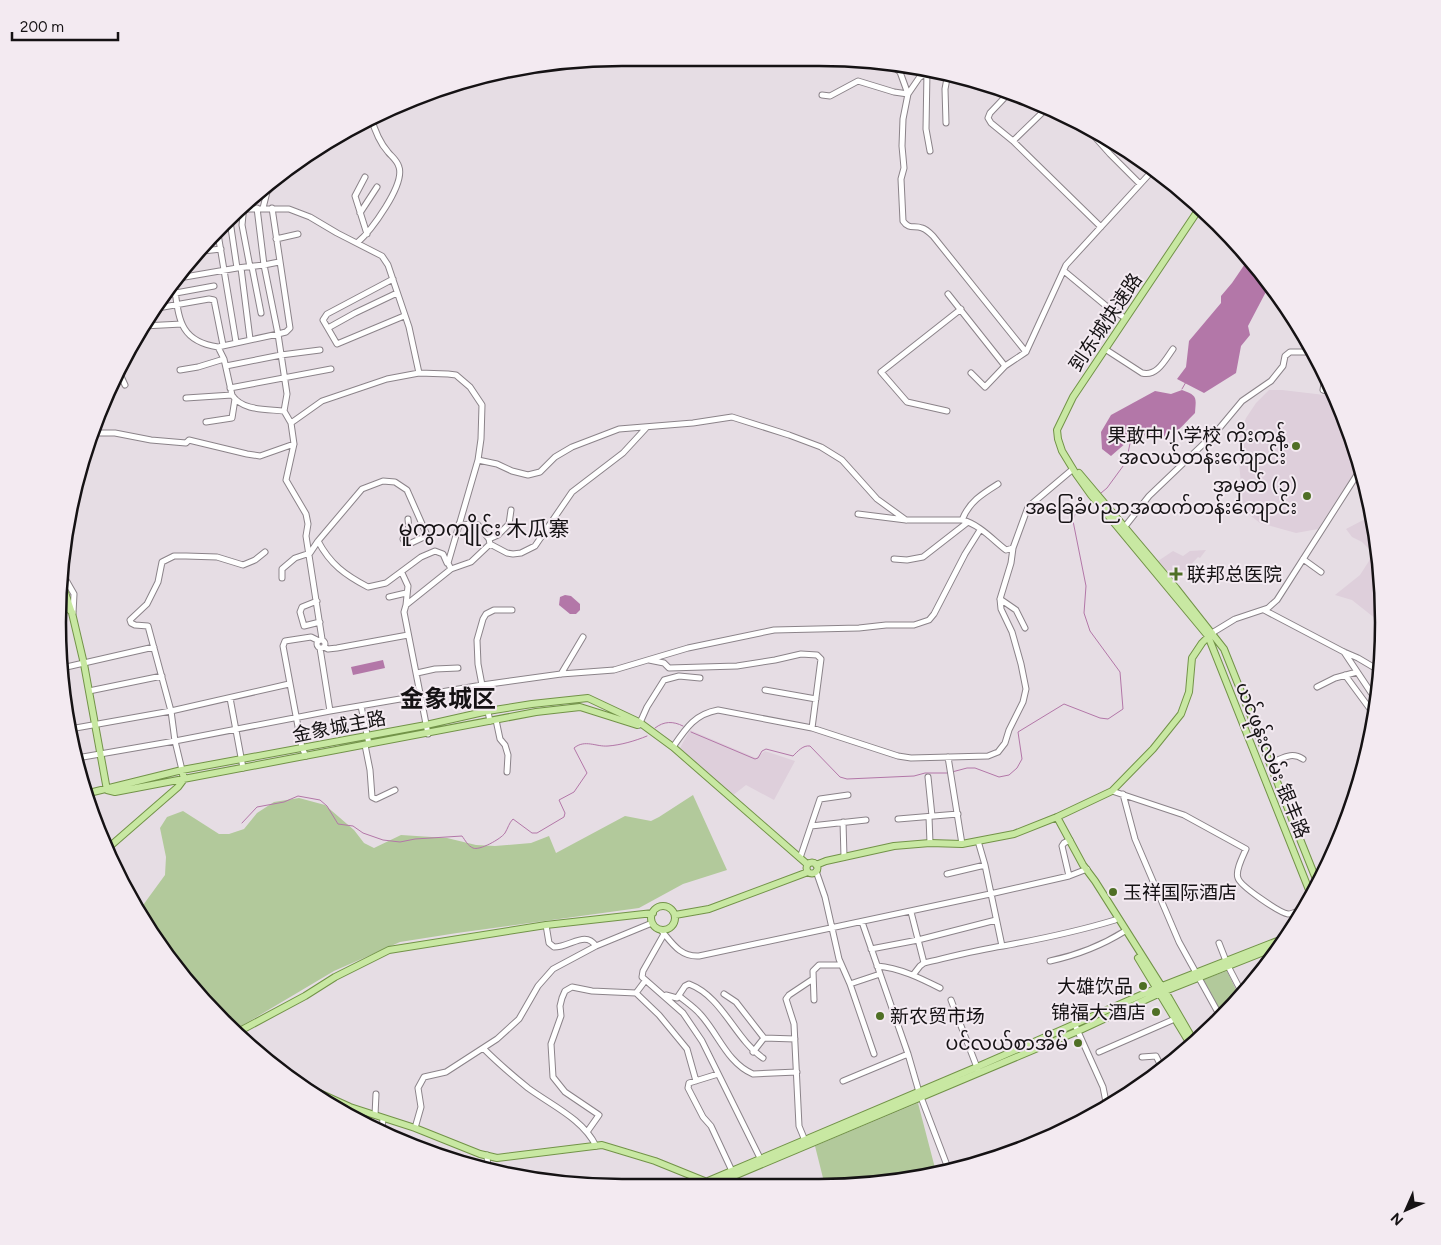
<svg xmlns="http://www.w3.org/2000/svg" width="1441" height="1245" viewBox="0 0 1441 1245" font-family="Figtree,'Noto Sans SC','Noto Sans Myanmar',sans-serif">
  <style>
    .built { fill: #decfdb }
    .green { fill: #b2c99b }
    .water { fill: #b377a8 }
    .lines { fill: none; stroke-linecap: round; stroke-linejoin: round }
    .stream { stroke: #b377a8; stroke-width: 1 }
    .minor-casing { stroke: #8b8389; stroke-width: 7 }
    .major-casing { stroke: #729348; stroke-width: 8 }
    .minor { stroke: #fff; stroke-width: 5 }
    .major { stroke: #c8e8a2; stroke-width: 6 }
    .poi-dot { fill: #4f6f25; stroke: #f3eaf1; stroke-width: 2 }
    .labels { text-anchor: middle; stroke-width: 4; stroke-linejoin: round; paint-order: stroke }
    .street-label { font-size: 19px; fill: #151214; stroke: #f3eaf1 }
    .poi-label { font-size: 19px; fill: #151214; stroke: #f3eaf1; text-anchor: end }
    .quarter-label { font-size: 21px; fill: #151214; stroke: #f3eaf1 }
    .district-label { font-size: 24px; font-weight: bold; fill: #151214; stroke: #f3eaf1 }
    .rim { fill: none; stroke: #151214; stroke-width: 2.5 }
  </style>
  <rect width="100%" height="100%" fill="#e6dde4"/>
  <path class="built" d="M1269,390H1282L1333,396L1353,441L1359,465L1318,529L1296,533L1260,523L1247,513L1243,506L1238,451L1239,436L1246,418L1256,403Z
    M1371,516L1379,548L1381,623L1352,600L1335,595L1360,575L1369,561L1371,551L1362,542L1352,537L1346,529Z
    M1206,550L1200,558L1198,557L1175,582L1158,561L1173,551L1183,556L1190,551Z
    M690,730L756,758L765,751L795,761L774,800L746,785L732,796L680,748Z"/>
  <path class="green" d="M693,795L727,870L683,884L639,908L457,933L400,942L334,971L233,1031L223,1022L138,912L165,875L166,857L160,828L167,817L183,811L219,834H229L244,829L257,813L274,802L299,798L325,805L354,830L364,843L374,848L401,835L447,838L476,845L495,846L531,843L549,836L556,853L625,816L651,821L659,817Z
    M1227,971L1239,996L1222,1014L1202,980Z
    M918,1103L935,1168C898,1179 864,1186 825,1186L815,1146Z"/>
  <path class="water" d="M1249,258L1269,286L1248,326L1250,335L1241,346L1236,373L1204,393L1177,379L1186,367L1189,341L1221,303V296L1232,283Z
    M1182,390C1198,396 1196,397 1195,413C1176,432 1172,442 1143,435L1127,442L1111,456L1102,449L1101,432L1111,415L1155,391L1171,394Z
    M565,595L571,596L580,604V610L576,614H570L559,605L560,597Z
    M383,660L385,668L353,675L351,667Z"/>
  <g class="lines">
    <path class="stream" d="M1182,389L1186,382
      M1101,493L1107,488L1126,462L1131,439
      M655,728C664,721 673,721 683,726
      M691,732L755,759L758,758L762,751L766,749L793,756C798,751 803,745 810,746L840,777L847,779L914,776L925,773H949
      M952,772L967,768H975L999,777L1009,775L1017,768L1022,759L1018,732L1064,704L1100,718L1108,719L1123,709L1120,672L1090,631L1084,613L1086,586L1073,521L1075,514L1092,501
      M242,823L257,807L284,802L298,796L320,800L327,806L338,824L353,826L363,833L383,840L400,842L415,839L462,836C465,840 468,846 473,848C479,851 501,839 505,833C508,828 509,823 513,819L532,833H537L564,817L565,813L559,800L574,792L587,773L574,748C585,739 596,747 608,746C621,745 635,741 647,736"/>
    <g class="minor-casing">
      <path id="minor" d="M888,62L900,72L908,94
        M930,70L919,78L908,94L903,119L902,146L904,168L901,179L903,221C909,230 914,225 922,228C926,229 930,233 933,236L1026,352
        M927,71L926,129L930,151
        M1009,93L990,113L988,118L991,123L1013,141L1101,227
        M822,95L830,96L858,81L894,92L908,94
        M946,123L945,89L948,73
        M1086,127L1110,154L1140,184
        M1013,141L1047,108
        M365,177L355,196L367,234
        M244,205L242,225L250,267
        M257,208L264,265L278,334L287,394L284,411L291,423L294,444L286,480L306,514L308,524L306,536L322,639
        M263,208L267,192L282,177
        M240,209H289L310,217L337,233L382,256L388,265L409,327L419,373
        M360,213L377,187
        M230,221L237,268
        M218,234L236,342
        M276,239L298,234
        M357,243C371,231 405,185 399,167C397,160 392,157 388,152C380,143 374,128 371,117
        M203,251L221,249
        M192,263H193
        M252,267L261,313
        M241,268L250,339
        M1064,271L1105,305L1125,318
        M179,278L237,268L264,265L279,262
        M393,279L327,314L323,320L337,344L404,316
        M174,284C179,317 178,341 218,347L224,359L232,395C242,411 267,409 284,411
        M948,294L1005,366
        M165,295L214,286
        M152,309L209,299L214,300L223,345
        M143,326L182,324
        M328,328L355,313L397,293
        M218,347L278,334L286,332L290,328L272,208
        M1105,349L1142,373C1157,377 1165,360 1173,349
        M226,366L281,355L320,350
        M180,370L198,367L224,359
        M119,372L125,385
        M971,373L985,387L1005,366L1026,352L1066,265L1154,169
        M1325,377L1323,390L1331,392
        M230,388L331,369
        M186,398L232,395
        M947,411L907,402L881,372L961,309
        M206,422L232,418L235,399
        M291,423L322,401L387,379L419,373L448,374L456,375L470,387L482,405L481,439L478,460L448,563L451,569L406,605L404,612L428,734
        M93,433H115L151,440L186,443L189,440L193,441L247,454L260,456L294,444
        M478,460L497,464L512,471L528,475L540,472L555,457L572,447L619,429L693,423L732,417L789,435L821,447L842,460L877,499L906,520
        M858,514L906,520H962C979,524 993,540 1006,550L1013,548
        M962,520C969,502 982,494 998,484
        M459,524L478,525L489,539L490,544
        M1123,529L1149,496L1217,431L1242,401L1271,381L1283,366L1285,356L1290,352H1313
        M489,539L498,535L509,524L511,510
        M318,541C330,564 345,575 368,587L386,583L421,557L435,551L443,554L447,563
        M894,559L907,560L923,557L968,522
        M1303,559L1321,572
        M451,569L471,562L490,544L507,553L513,554L521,553L535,546L572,492L623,453L647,427
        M62,573L74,594L73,613
        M402,573L408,586L406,605
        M282,578V569L295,558L310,553L318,541L362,489L383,481L395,482L407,490L426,533L424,537L409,544L405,542L403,539L409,530L408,519
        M389,597L406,593
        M1000,599L1016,610L1025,628
        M317,601L302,607L300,612L304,626L320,622
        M1264,610L1344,652L1358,658L1380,671
        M1212,633L1235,619L1268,608L1277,600L1360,470
        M317 644a4 4 0 1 1 8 0a4 4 0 1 1-8 0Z
        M324,647L328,649L337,648L408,635
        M320,648L330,711
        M1344,652L1376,700
        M649,660L664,663L669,668L737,666L775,660L801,654L817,655L821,659L812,728
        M62,668L154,647
        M417,673L435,669L458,668
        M561,674L583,637
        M1345,675L1373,713
        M1317,687L1335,678L1357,672
        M765,690L816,699
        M89,691L162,676
        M230,698L243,768
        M361,706L369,744
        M496,720L500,739L505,745L508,755L507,772
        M490,721L482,685L561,674L614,670L688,648L774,630L859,628L886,625H914L929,620L934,614L965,554L980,530
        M639,725L647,707L664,680L679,676L700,678
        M70,729L171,711L289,684
        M365,745L370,770L372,797L376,799L395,790
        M673,747C686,728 695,714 718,710L812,728L898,756L911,758L988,756L998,752L1005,743L1009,730L1023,702L1026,689L1021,664L1012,632L1001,609L1000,599L1011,563L1013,548L1028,507L1073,469
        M306,756L302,748L283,646L285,641L311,637L319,641
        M948,757L962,844
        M77,758L175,741L330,711L482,685L478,664L477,640L483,619L486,614L494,610H512
        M1270,763C1282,759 1291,751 1303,759
        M182,770L175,741L171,711L148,626L135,625L131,623L130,620L147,604L158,582L162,562L174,556H186L217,557L243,565L255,560L265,552
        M928,777L932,816
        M1112,791L1184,815L1246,849C1243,856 1235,871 1238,878C1240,886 1280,913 1288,914C1293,914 1298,911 1303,909
        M1123,794L1135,839L1179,942L1220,1016
        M929,817L930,843
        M898,819L958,814
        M843,822L844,857
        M811,826L866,820
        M978,841L985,865L1002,946
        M800,858L820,799L848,795
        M816,871L825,897L839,959L850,984L874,1054
        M947,874L985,865
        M1069,876L1062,846L1064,843L1070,840
        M911,912L924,963
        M862,922L908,1054L919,1092L948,1168
        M546,925L549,943L554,947C571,947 585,930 596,946
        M661,930C672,943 680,957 699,956L990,894L1069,876L1087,869
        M664,934L643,971L642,977L683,1013L702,1041L760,1158
        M1219,943L1228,966L1242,993
        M871,949L918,940L996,920
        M1050,961C1078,955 1101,946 1125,931
        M877,966C900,968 920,978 940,988
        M913,975L920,966L924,963C950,957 976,950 1003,946C1041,939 1079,931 1115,920
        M850,984L880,974
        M636,993L659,1015L687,1049L696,1081
        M724,994L736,1002L764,1038L795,1039
        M666,995L677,998L685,986L689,984C723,997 734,1038 763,1058
        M679,996C686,1002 694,1007 700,1014C718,1033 727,1063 753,1074L797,1072
        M814,1000L813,971L819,965H841
        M951,1000L978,1070
        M1075,1025L1103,1087L1107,1107
        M484,1049C498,1063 512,1075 528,1088C551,1105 583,1119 596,1146
        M753,1052L764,1038
        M1099,1052L1177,1018
        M1142,1057L1156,1056L1162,1068
        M718,1074L689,1083L688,1088L703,1117L711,1126L732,1171
        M843,1081L908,1054
        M375,1115L376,1094
        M415,1128L421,1107L418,1088L424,1077L446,1072L497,1039L519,1019L538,986L553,969L596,946L652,923
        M382,1131L383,1118
        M587,1132L599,1115L565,1092L553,1077L551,1044L561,1016L560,1006L562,998L565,991L572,987L592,991L636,993L645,981
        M806,1143L799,1126L794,1024L786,999L789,995L813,979
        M487,1155L488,1169"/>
    </g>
    <g class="major-casing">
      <path id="major" d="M1199,209L1073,397L1057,430L1058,439L1062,451L1076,474L1091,495L1208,636L1311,895
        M1079,473L1176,588L1224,649L1318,884
        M62,584L72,613L84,664L107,790
        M62,604L72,612
        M107,790L115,792L536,712L580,707L637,725
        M85,794L182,770L426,725L488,711L532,704L588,698L639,722L673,747L807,864
        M1057,817L1083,865L1095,881L1169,998L1195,1043
        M108,848L178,787L184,779L182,770
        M806.5 868a5.5 5.5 0 1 1 11 0a5.5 5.5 0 1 1-11 0Z
        M816,865L826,861L894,846L930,843L962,844L1014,834L1057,817L1112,791L1153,749L1181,714L1189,692L1192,658L1202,643L1212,633
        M651 918a12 12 0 1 1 24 0a12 12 0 1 1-24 0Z
        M675,915L709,909L808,872
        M1138,958L1192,1047
        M236,1033L305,996L335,977L389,950L546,925L653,913
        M297,1083L350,1107L415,1128L480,1154L497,1158L602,1145L655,1161L707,1182L715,1184L1078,1031L1160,993L1279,946
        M708,1181L977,1067L1157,988L1285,938"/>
    </g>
    <use href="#minor" class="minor"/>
    <use href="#major" class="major"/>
  </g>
  <g class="poi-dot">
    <circle cx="1296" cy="446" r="5"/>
    <circle cx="1307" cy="496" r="5"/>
    <path d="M1173.5 566.5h5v5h5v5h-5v5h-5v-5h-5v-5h5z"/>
    <circle cx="1113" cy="892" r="5"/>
    <circle cx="1143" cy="986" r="5"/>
    <circle cx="1156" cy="1012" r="5"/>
    <circle cx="880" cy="1016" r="5"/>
    <circle cx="1078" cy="1043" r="5"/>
  </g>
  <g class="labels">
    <g class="street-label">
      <text transform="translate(1105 322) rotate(-56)" y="7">到东城快速路</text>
      <text transform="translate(339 726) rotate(-11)" y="7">金象城主路</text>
      <text transform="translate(1273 760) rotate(68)" y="7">ယင်ဖုန်းလမ်း 银丰路</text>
    </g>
    <g class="poi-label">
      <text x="1286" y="442">果敢中小学校 ကိုးကန့်<tspan x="1286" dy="22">အလယ်တန်းကျောင်း</tspan></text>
      <text x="1297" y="492">အမှတ် (၁)<tspan x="1297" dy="22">အခြေခံပညာအထက်တန်းကျောင်း</tspan></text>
      <text x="1187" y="581" text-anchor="start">联邦总医院</text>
      <text x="1123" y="899" text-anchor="start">玉祥国际酒店</text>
      <text x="1133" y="993">大雄饮品</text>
      <text x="1146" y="1019">锦福大酒店</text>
      <text x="890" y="1023" text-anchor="start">新农贸市场</text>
      <text x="1068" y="1050">ပင်လယ်စာအိမ်</text>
    </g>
    <g class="quarter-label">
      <text x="484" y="536">မူကွာကျိုင်း 木瓜寨</text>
    </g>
    <g class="district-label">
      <text x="448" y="707">金象城区</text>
    </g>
  </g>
  <path d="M0 0H1441V1245H0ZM622 66H819A556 556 0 0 1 1375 622V623A556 556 0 0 1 819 1179H622A556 556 0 0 1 66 623V622A556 556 0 0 1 622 66Z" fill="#f3eaf1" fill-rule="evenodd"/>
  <path class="rim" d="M622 66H819A556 556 0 0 1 1375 622V623A556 556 0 0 1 819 1179H622A556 556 0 0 1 66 623V622A556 556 0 0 1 622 66Z"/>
  <g transform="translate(1406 1210) rotate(225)" stroke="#f3eaf1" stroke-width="4" paint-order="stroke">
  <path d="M0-4L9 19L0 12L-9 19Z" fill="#151214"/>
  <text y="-8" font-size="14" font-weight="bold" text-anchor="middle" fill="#151214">N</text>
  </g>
  <path d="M12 32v8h106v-8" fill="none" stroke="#151214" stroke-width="2.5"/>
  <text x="20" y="32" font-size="15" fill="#151214" stroke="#f3eaf1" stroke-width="4" paint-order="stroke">200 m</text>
</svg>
